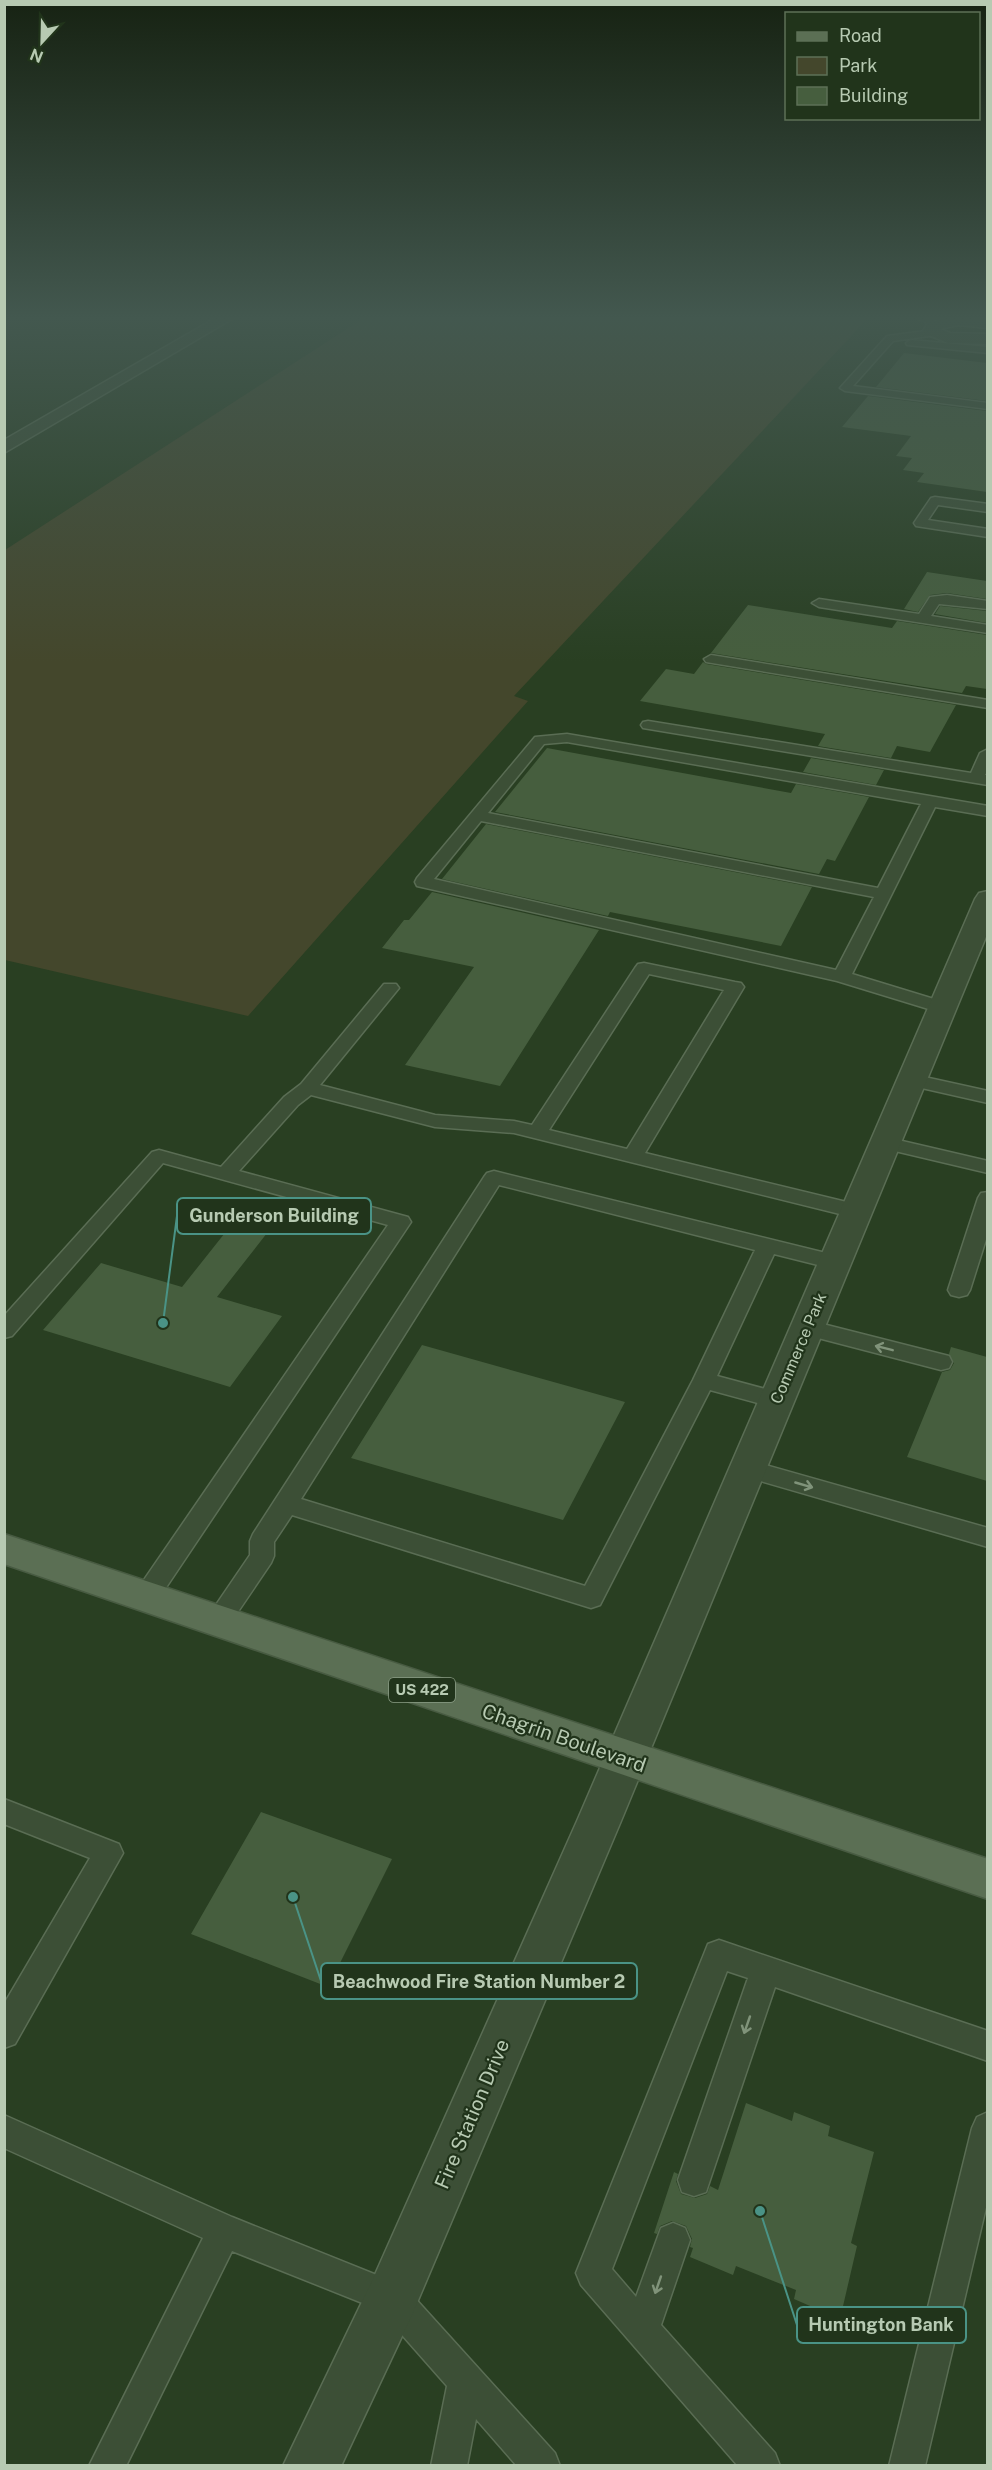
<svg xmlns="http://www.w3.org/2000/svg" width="992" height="2470" viewBox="0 0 992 2470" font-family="'Public Sans',sans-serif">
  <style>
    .green { fill: #44472c }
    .building { fill: #465e3e }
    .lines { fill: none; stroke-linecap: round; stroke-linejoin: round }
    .lane-casing { stroke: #5a6d54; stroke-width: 3 }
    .street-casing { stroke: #5a6d54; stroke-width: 3 }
    .primary-casing { stroke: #485b42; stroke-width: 3 }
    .lane { fill: #3c4f36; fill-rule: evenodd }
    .street { fill: #3c4f36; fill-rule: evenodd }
    .primary { fill: #5b6f54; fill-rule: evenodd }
    .oneway { stroke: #80937a }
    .labels { text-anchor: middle; stroke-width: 4.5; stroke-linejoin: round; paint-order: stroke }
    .shield { fill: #21341b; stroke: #8a9d85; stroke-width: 1.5 }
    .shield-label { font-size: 15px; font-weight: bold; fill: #b7cab2 }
    .street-label { font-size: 16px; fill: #b7cab2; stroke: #21341b }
    .near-street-label { font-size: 20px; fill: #b7cab2; stroke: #21341b }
    .leader { fill: none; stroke: #4a9386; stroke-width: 2 }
    .callout-dot { fill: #4a9386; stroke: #21341b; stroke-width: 2 }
    .callout { fill: #21341b; stroke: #4a9386; stroke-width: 2 }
    .callout-label { font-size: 18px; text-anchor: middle; font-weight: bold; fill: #b7cab2 }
  </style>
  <rect width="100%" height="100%" fill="#293f22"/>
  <path class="green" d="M367,316H870L514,696L528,701L248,1016L5,960V550Z"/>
  <path class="building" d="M904,353L987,363V401L876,387Z
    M868,396L987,411V492L917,482L924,473L903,470L912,458L896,456L911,436L842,427Z
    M927,572L987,581V599L947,593L930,595L918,612L904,609Z
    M748,605L892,628L897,621L987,635V689L966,686L962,693L711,653Z
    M940,606L987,611V623L935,614Z
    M703,662L706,664L956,705L930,752L897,746L891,758L818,746L825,734L640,701L666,669L694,674Z
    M547,748L791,793L796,784L869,797L835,861L827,859L819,874L495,812Z
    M811,758L884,770L876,785L803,772Z
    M486,824L812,887L781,946L610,912L608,916L442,879Z
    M432,892L599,930L500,1086L405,1065L474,967L382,948L404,920H409Z
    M236,1219L271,1228L217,1297L282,1316L230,1387L43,1330L101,1263L182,1287Z
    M422,1345L625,1402L563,1520L351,1458Z
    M951,1347L987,1357V1481L907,1457L942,1372L950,1370L954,1363L949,1354Z
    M261,1812L392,1859L328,1987L191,1934Z
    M746,2103L792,2121L794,2112L830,2126L828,2136L874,2152L851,2243L857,2246L840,2319L794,2299L796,2290L736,2266L733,2275L690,2257L693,2248L690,2247L692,2239L686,2226L672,2221L660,2226L657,2234L654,2233L674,2172L678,2174L676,2181L681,2194L695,2198L707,2194L710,2186L718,2190Z"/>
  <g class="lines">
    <g class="lane-casing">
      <path id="lane" d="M913,316H926L941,324L933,326Z
        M934,330L939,333L937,335L893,341L853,386L988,403V409L845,391L840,388L887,336Z
        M911,340L988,347V353L907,345L906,343Z
        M935,497L988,504V512L938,505L928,520L988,529V537L916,526L914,523L931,498Z
        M947,595L988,601V609L939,604L931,616L988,625V633L819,607L812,603L819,599L919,614L930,597Z
        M711,655L988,700V708L706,662L704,659Z
        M648,721L971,773L980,753L988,749V770L985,775H988V785L643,728L641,725L643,722Z
        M567,734L988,806V816L935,807L852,974L947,1003L950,1007L947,1011H935L837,981L417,886L415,882L417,878L535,737ZM567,742L921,804L878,888L488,813L544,744ZM481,821L874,897L836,970L434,879Z
        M644,963L735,982L741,983L744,987L645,1153L863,1206L866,1211L863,1216L856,1218L514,1133L435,1127L311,1095L298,1105L239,1171L408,1217L411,1222L155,1604L146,1607L137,1604L133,1597L137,1590L388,1225L163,1163L12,1336L4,1338V1316L152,1152L159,1150L221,1167L284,1097L301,1084L384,984H396L399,988L320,1085L435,1115L514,1121L532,1125L635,968L638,964ZM649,974L724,990L627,1149L549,1130Z
        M911,1074L988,1091V1103L904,1084L901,1080L904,1076Z
        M885,1137L988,1161V1173L878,1147L875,1143L878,1139Z
        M494,1171L842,1257L845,1262L842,1267L834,1269L774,1254L717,1376L784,1394L788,1400L784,1406L776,1408L710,1390L600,1605L591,1608L292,1515L274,1542V1556L271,1563L227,1628L218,1631L209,1628L205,1621L250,1555V1541L253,1534L484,1177L487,1173ZM499,1185L755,1250L693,1380L585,1586L301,1499Z
        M988,1192V1233L970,1290L967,1295L959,1297L951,1295L948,1290L978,1198L981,1193Z
        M807,1320L941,1354L949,1356L952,1362L949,1368L941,1370L799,1333L796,1328L799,1323Z
        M748,1460L988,1528V1547L740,1475L736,1469L740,1463Z
        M4,1799L119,1844L123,1853L15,2044L4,2048V2004L90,1858L4,1824Z
        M719,1940L988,2031V2061L775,1987L710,2180L706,2192L694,2196L682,2192L678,2180L748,1978L727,1971L612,2269L636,2297L661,2228L673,2223L685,2228L690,2240L661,2325L775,2453L780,2466H738L581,2285L576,2273L704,1954L708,1944Z
        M988,2112V2199L925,2466H889L972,2128L977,2117Z
        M4,2115L232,2217L404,2286L555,2453L560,2466H517L476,2419L467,2466H431L447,2386L380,2310L232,2251L126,2466H89L203,2238L4,2148Z"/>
    </g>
    <g class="street-casing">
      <path id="street" d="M219,316H237L4,453V440Z
        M951,316L988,319V328L959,325L940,329L950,333L988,334V344L948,343L926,334L923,331L927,324Z
        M988,891V932L621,1821L411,2317L341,2466H283L373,2279L577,1821L975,899L979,893Z"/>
    </g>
    <g class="primary-casing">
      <path id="primary" d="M4,1534L988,1859V1899L4,1564Z"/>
    </g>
    <use href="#lane" class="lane"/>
    <use href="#street" class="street"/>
    <use href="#primary" class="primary"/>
  </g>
  <defs><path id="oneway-shaft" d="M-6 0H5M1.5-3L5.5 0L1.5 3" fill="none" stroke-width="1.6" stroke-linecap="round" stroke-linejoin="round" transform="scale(1.5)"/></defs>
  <g class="oneway">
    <use href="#oneway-shaft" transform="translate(884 1348) rotate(-166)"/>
    <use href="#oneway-shaft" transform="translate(804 1485) rotate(16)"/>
    <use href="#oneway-shaft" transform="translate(747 2025) rotate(109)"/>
    <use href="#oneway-shaft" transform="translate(658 2285) rotate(109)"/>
  </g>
  <linearGradient id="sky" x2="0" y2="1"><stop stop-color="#172313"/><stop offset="0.48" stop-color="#43584f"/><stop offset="1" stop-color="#43584f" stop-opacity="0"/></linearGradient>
  <rect width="992" height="662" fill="url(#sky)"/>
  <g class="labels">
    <rect class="shield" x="389" y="1678" width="66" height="24" rx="4.5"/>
    <g class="shield-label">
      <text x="422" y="1695">US 422</text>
    </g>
    <g class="street-label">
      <text transform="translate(798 1348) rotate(-67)" y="6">Commerce Park</text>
    </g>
    <g class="near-street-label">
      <text transform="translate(564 1738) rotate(19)" y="7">Chagrin Boulevard</text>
      <text transform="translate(472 2114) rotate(-67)" y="7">Fire Station Drive</text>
    </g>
  </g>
  <path class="leader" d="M163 1323L177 1216M293 1897L321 1981M760 2211L797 2325"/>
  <g class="callout-dot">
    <circle cx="163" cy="1323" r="6"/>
    <circle cx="293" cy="1897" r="6"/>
    <circle cx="760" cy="2211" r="6"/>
  </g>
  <g class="callout">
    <rect x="177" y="1198" width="194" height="36" rx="6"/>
    <rect x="321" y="1963" width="316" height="36" rx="6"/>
    <rect x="797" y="2307" width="169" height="36" rx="6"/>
  </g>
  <g class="callout-label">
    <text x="274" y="1222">Gunderson Building</text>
    <text x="479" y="1988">Beachwood Fire Station Number 2</text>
    <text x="881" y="2331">Huntington Bank</text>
  </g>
  <rect width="992" height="2470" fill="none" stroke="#b7cab2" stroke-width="12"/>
  <rect x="785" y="12" width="195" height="108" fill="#21341b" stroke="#5d7057" stroke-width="1.5"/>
  <rect x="797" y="32" width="30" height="9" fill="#5b6f54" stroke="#5d7057" stroke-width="1.5"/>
  <text x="839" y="42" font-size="18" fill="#b7cab2">Road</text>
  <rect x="797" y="57" width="30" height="18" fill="#44472c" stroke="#5d7057" stroke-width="1.5"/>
  <text x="839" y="72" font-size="18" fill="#b7cab2">Park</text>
  <rect x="797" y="87" width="30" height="18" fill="#465e3e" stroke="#5d7057" stroke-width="1.5"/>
  <text x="839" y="102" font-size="18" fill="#b7cab2">Building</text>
  <g transform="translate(42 42) rotate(202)" stroke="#21341b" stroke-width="4.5" paint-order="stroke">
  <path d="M0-4.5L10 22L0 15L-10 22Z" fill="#b7cab2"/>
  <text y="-9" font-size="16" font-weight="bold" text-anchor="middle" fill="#b7cab2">N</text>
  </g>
</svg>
